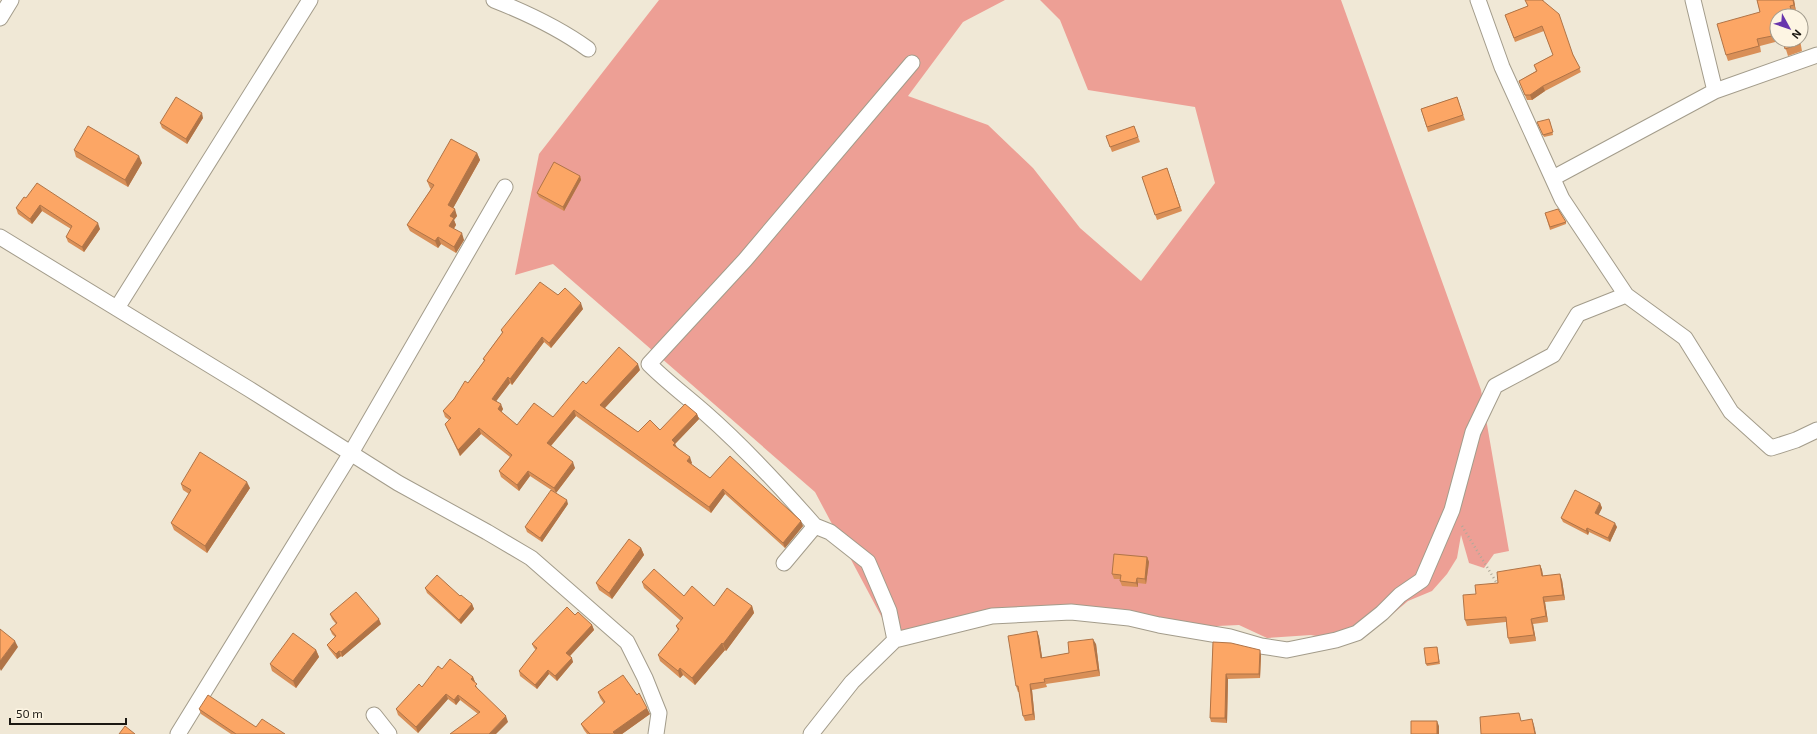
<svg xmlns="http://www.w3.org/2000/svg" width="1817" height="734" viewBox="0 0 1817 734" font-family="'Exo 2',sans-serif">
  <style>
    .green { fill: #ed9f95 }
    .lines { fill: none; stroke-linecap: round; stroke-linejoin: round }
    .minor-casing { stroke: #a39c8b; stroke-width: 17 }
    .path { stroke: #afa99a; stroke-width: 2.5; stroke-dasharray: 1 3; stroke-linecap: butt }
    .minor { stroke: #fff; stroke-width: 15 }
    .wall { fill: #d98f57 }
    .shaded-wall { fill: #b07447 }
    .building { fill: #fca665; stroke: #b07447 }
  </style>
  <rect width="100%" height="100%" fill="#f0e8d6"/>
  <path class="green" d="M659,0H1005L963,22L908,96L988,125L1033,168L1080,228L1141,281L1215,183L1195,107L1088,90L1060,20L1040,0H1341L1481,390L1509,551L1494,554L1484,568L1469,563L1461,535L1457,558L1447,574L1432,591L1408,601L1365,637L1343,641L1311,635L1267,638L1239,625L1152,629L1131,611L992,609L896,644L815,492L553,264L515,275L539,154Z"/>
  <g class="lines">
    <g class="minor-casing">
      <path id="minor" d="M494,0C527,13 559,28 588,49
        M1478,0L1502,67L1562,199L1626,295
        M1693,0L1715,91
        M0,18L11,0
        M1553,178L1715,91L1817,55
        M0,237L249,389L398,483L487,532L531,558L627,642L645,678L659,713L656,734
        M117,308L310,0
        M815,526C780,486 744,447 704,412C686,396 667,382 649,364L745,260L912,63
        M784,563L815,526L830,532L868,562L889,611L895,640
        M374,715L389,734
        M178,734L351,453L505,187
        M811,734L852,682L895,640L992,616L1071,612L1129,618L1159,625L1230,637L1261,646L1287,650L1336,640L1357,633L1382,613L1400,595L1422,580L1452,510L1473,432L1495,386L1553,355L1578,314L1626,295L1685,338L1731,412L1771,448L1796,440L1817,430"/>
    </g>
    <path class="path" d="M1462,526L1498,585"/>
    <use href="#minor" class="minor"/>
  </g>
  <path class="wall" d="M1525,0H1544L1543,1L1574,56L1581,72L1545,91L1532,100H1527L1519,81L1536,71L1534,65L1553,55L1544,31L1515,42L1505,15L1528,6Z
    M1757,0H1794L1796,12L1777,16V40H1800L1802,51L1788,56L1783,40L1760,46L1761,52L1728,61L1726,55L1760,12Z
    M1457,97L1465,120L1428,132L1421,109Z
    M203,118L187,144L162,128L160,123Z
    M1550,121L1553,135L1544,137L1537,122Z
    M1134,126L1140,142L1112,152L1106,136Z
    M74,150L142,163L128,187L76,157Z
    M477,153L480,160L453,208L457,216L454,220L456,225L454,229L464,240L456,253L441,244L438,248L410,231L407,225L431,189L430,188L427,181Z
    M1167,168L1182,211L1157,220L1142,177Z
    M580,176L581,180L564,211L539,197L537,193Z
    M26,198L100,229L84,252L68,242L66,237L71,229L42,211L32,224L18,214L16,208Z
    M1545,213L1566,222V224L1550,230Z
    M558,295L583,309L551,348L544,342L512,385L510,383L496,401L503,409L501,412L517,425L553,417L586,384L640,370L605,408L638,432L660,430L697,414L699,419L675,444L677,447L692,463L691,464L710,478L803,526L785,548L725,494L711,513L576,416L551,446L575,468L556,493L530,476L519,491L501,477L499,471L510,457L481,434L460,456L447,429L445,424L449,420L445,417L443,411L468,383L484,361L483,359L502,333L501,330Z
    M181,484L250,488L207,553L174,530L171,523L189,494L183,490Z
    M1600,503L1602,508L1598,515L1617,527L1610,542L1589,532L1588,535L1563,522L1561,518Z
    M568,504L542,542L527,532L525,527Z
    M641,548L644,555L612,599L599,590L596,583Z
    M1147,557L1149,562L1146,584L1138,583V587L1122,586L1120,581V579H1114L1112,574Z
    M1540,565L1542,570L1543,576L1562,580L1565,600L1545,602L1548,622L1533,624L1536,641L1510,644L1508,638L1506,622L1467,626L1465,620L1498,583Z
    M642,582L714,606H752L754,613L726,651L725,650L695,685L683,675L680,678L660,661L658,655L678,631L676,626L681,621L644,588Z
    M425,588L472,604L474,609L461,624L427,593Z
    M330,614L381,624L342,657L341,656L337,659L329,649L327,645L335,637L332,634L330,629L336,624L332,619Z
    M575,615L592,625L594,630L570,656L573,662L557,681L549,674L537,689L520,676L519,671L536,650L534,648L532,644Z
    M1037,631L1039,637L1042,658L1069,653L1096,644L1100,676L1046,684L1047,687L1032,690L1035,720L1025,721L1023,716L1019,692H1018L1016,686Z
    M1213,642L1261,655L1260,678L1228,679L1227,723L1211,722L1210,718Z
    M1437,647L1440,664L1427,666L1426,664Z
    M316,650L319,657L296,688L272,671L270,664Z
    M442,669L473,677L475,682H474L478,689L508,722L478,714L460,700L456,705L448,699L418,733L398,715L396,709Z
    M598,692L650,714L622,734H587L584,730L581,724L604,704L600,698Z
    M199,709L256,727L285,734H231L201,714Z"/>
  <path class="shaded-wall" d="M1793,0H1794L1796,12L1794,5Z
    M1543,86L1545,91L1532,100L1530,95Z
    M202,113L203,118L187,144L186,139Z
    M477,153L480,160L451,212L448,205Z
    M139,156L142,163L128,187L125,180Z
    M580,176L581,180L564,211L563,207Z
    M40,205L42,211L32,224L30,219Z
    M455,209L457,216L454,220L456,225L451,232L449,226L450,216Z
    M98,223L100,229L84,252L82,247Z
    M462,233L464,240L456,253L454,247Z
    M438,237L441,244L438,248L435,241Z
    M581,303L583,309L551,348L549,343Z
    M542,337L544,342L512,385L510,379Z
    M638,364L640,370L602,411L600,405Z
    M508,377L510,383L494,404L492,399Z
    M501,404L503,409L500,415L498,409Z
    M574,410L576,416L549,448L547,443Z
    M697,414L699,419L675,444L677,448L675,450L672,440Z
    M479,428L481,434L460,456L458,450Z
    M690,457L692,463L689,466L687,461Z
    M573,462L575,468L556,493L554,488Z
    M528,471L530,476L519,491L517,485Z
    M247,482L250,488L207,553L205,546Z
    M723,489L725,494L711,513L709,507Z
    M567,500L568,504L542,542L540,538Z
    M1600,503L1602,508L1597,518L1595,513Z
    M801,521L803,526L785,548L783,543Z
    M1615,523L1617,527L1610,542L1608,538Z
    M1587,528L1589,532L1588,535L1586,531Z
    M641,548L644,555L612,599L609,593Z
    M1147,557L1149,562L1146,584L1145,579Z
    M1540,565L1542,570L1544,582L1542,576Z
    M1560,574L1562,580L1565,600L1563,595Z
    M1137,578L1138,583V587L1136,583Z
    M1543,597L1545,602L1548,622L1546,616Z
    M472,604L474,609L461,624L459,620Z
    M752,606L754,613L726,651L723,644Z
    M379,619L381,624L342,657L341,652Z
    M1531,619L1533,624L1536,641L1534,635Z
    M592,625L594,630L568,658L566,653Z
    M1037,631L1039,637L1043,663L1041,658Z
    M1093,639L1096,644L1100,676L1098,670Z
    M15,641L18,647L1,671L0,669V661Z
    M722,643L725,650L695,685L692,678Z
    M316,650L319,657L296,688L293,681Z
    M1260,650L1261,655L1260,678L1259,674Z
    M339,651L341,656L337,659L336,654Z
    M572,658L573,662L557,681L555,676Z
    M680,668L683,675L680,678L678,671Z
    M548,670L549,674L537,689L535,685Z
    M1226,674L1228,679L1227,723L1225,718Z
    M473,677L475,682L473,685L471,679Z
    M1030,684L1032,690L1035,720L1033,714Z
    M446,694L448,699L418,733L416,727Z
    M458,695L460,700L456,705L454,700Z
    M647,708L650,714L622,734H614L613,732Z
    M506,716L508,722L496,734H489Z
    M1532,719L1534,725L1536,734H1535Z
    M1437,721L1439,726V734H1437Z"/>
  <path class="building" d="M1525,0H1542L1559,14L1573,55L1580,68L1543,86L1530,95H1525L1519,81L1537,71L1534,65L1553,55L1542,26L1514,38L1505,15L1528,6Z
    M1757,0H1793L1794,5L1790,6L1793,16H1777V35L1757,39L1759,46L1726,55L1717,24L1760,12Z
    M1783,40H1799L1800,44L1785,49Z
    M176,97L202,113L186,139L160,123Z
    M1457,97L1463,115L1427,127L1421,109Z
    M1549,119L1553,132L1543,135L1537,122Z
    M88,126L139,156L125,180L74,150Z
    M1134,126L1138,137L1110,147L1106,136Z
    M451,139L477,153L448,205L455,209L450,216L454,218L449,226L462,233L454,247L438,237L435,241L407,225L434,185L427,181Z
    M554,162L580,176L563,207L537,193Z
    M1167,168L1180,207L1155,215L1142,177Z
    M37,183L98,223L82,247L66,237L72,226L40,205L30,219L16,208L24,197L26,198Z
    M1558,209L1566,222L1550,227L1545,213Z
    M540,282L558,295L565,288L581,303L549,343L542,337L510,379L508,377L492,399L501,404L498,409L517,425L534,403L553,417L583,381L586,384L619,347L638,364L600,405L638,432L650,420L660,430L685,404L697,414L672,440L675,443L673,445L690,457L687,461L710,478L730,456L801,521L783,543L723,489L709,507L574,410L547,443L573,462L554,488L528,471L517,485L499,471L512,455L479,428L458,450L445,424L451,418L443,411L454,399L465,381L468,383L485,360L483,359L503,332L501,330Z
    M200,452L247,482L205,546L171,523L191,490L181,484Z
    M551,490L567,500L540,538L525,527Z
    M1575,490L1600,503L1595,513L1615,523L1608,538L1587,528L1586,531L1561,518Z
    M629,539L641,548L609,593L596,583Z
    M1114,554L1147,557L1145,579L1137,578L1136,583L1120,581L1121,575L1112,574Z
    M1540,565L1542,576L1560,574L1563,595L1543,597L1546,616L1531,619L1534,635L1508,638L1506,617L1465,620L1463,595L1476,594L1475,585L1498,583L1497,572Z
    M654,569L684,596L692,586L714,606L727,588L752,606L723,644L722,643L692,678L680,668L678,671L658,655L679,629L676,626L683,618L642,582Z
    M437,575L460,596L461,595L472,604L459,620L425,588Z
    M356,592L379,619L341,652L339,651L336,654L327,645L336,636L330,629L337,623L330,614Z
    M567,607L575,615L578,612L592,625L566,653L572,658L555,676L548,670L535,685L519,671L537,648L532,644Z
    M0,629L15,641L0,661Z
    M1037,631L1041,658L1069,653L1068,642L1093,639L1098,670L1044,679L1045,682L1030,684L1033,714L1023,716L1018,686H1016L1008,636Z
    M293,633L316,650L293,681L270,664Z
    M1213,642L1231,643L1260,650L1259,674H1226L1225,718H1210Z
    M1437,647L1439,662L1426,664L1424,648Z
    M450,659L473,677L471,679L477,684L475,686L506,716L489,734H450L480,712L458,695L454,700L446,694L416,727L396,709L419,684L422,687L438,666L442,669Z
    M623,675L637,695L639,693L647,708L613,732L615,734H590L581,724L605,702L598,692Z
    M208,695L256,727L262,719L285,734H236L199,709Z
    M1519,713L1521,721L1532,719L1535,734H1481L1480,717Z
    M1411,721H1437V734H1411Z
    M125,726L135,734H119Z"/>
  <g transform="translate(1789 28) rotate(130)"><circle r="19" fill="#fdf5e3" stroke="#a39d8f"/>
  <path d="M0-3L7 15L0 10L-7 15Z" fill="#6835ac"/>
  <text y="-6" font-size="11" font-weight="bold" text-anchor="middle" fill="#1b1812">N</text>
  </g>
  <path d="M10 718v6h116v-6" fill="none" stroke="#1b1812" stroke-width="2"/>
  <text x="16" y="718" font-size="12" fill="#1b1812" stroke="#fdf5e3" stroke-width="3" paint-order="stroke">50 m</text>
</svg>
